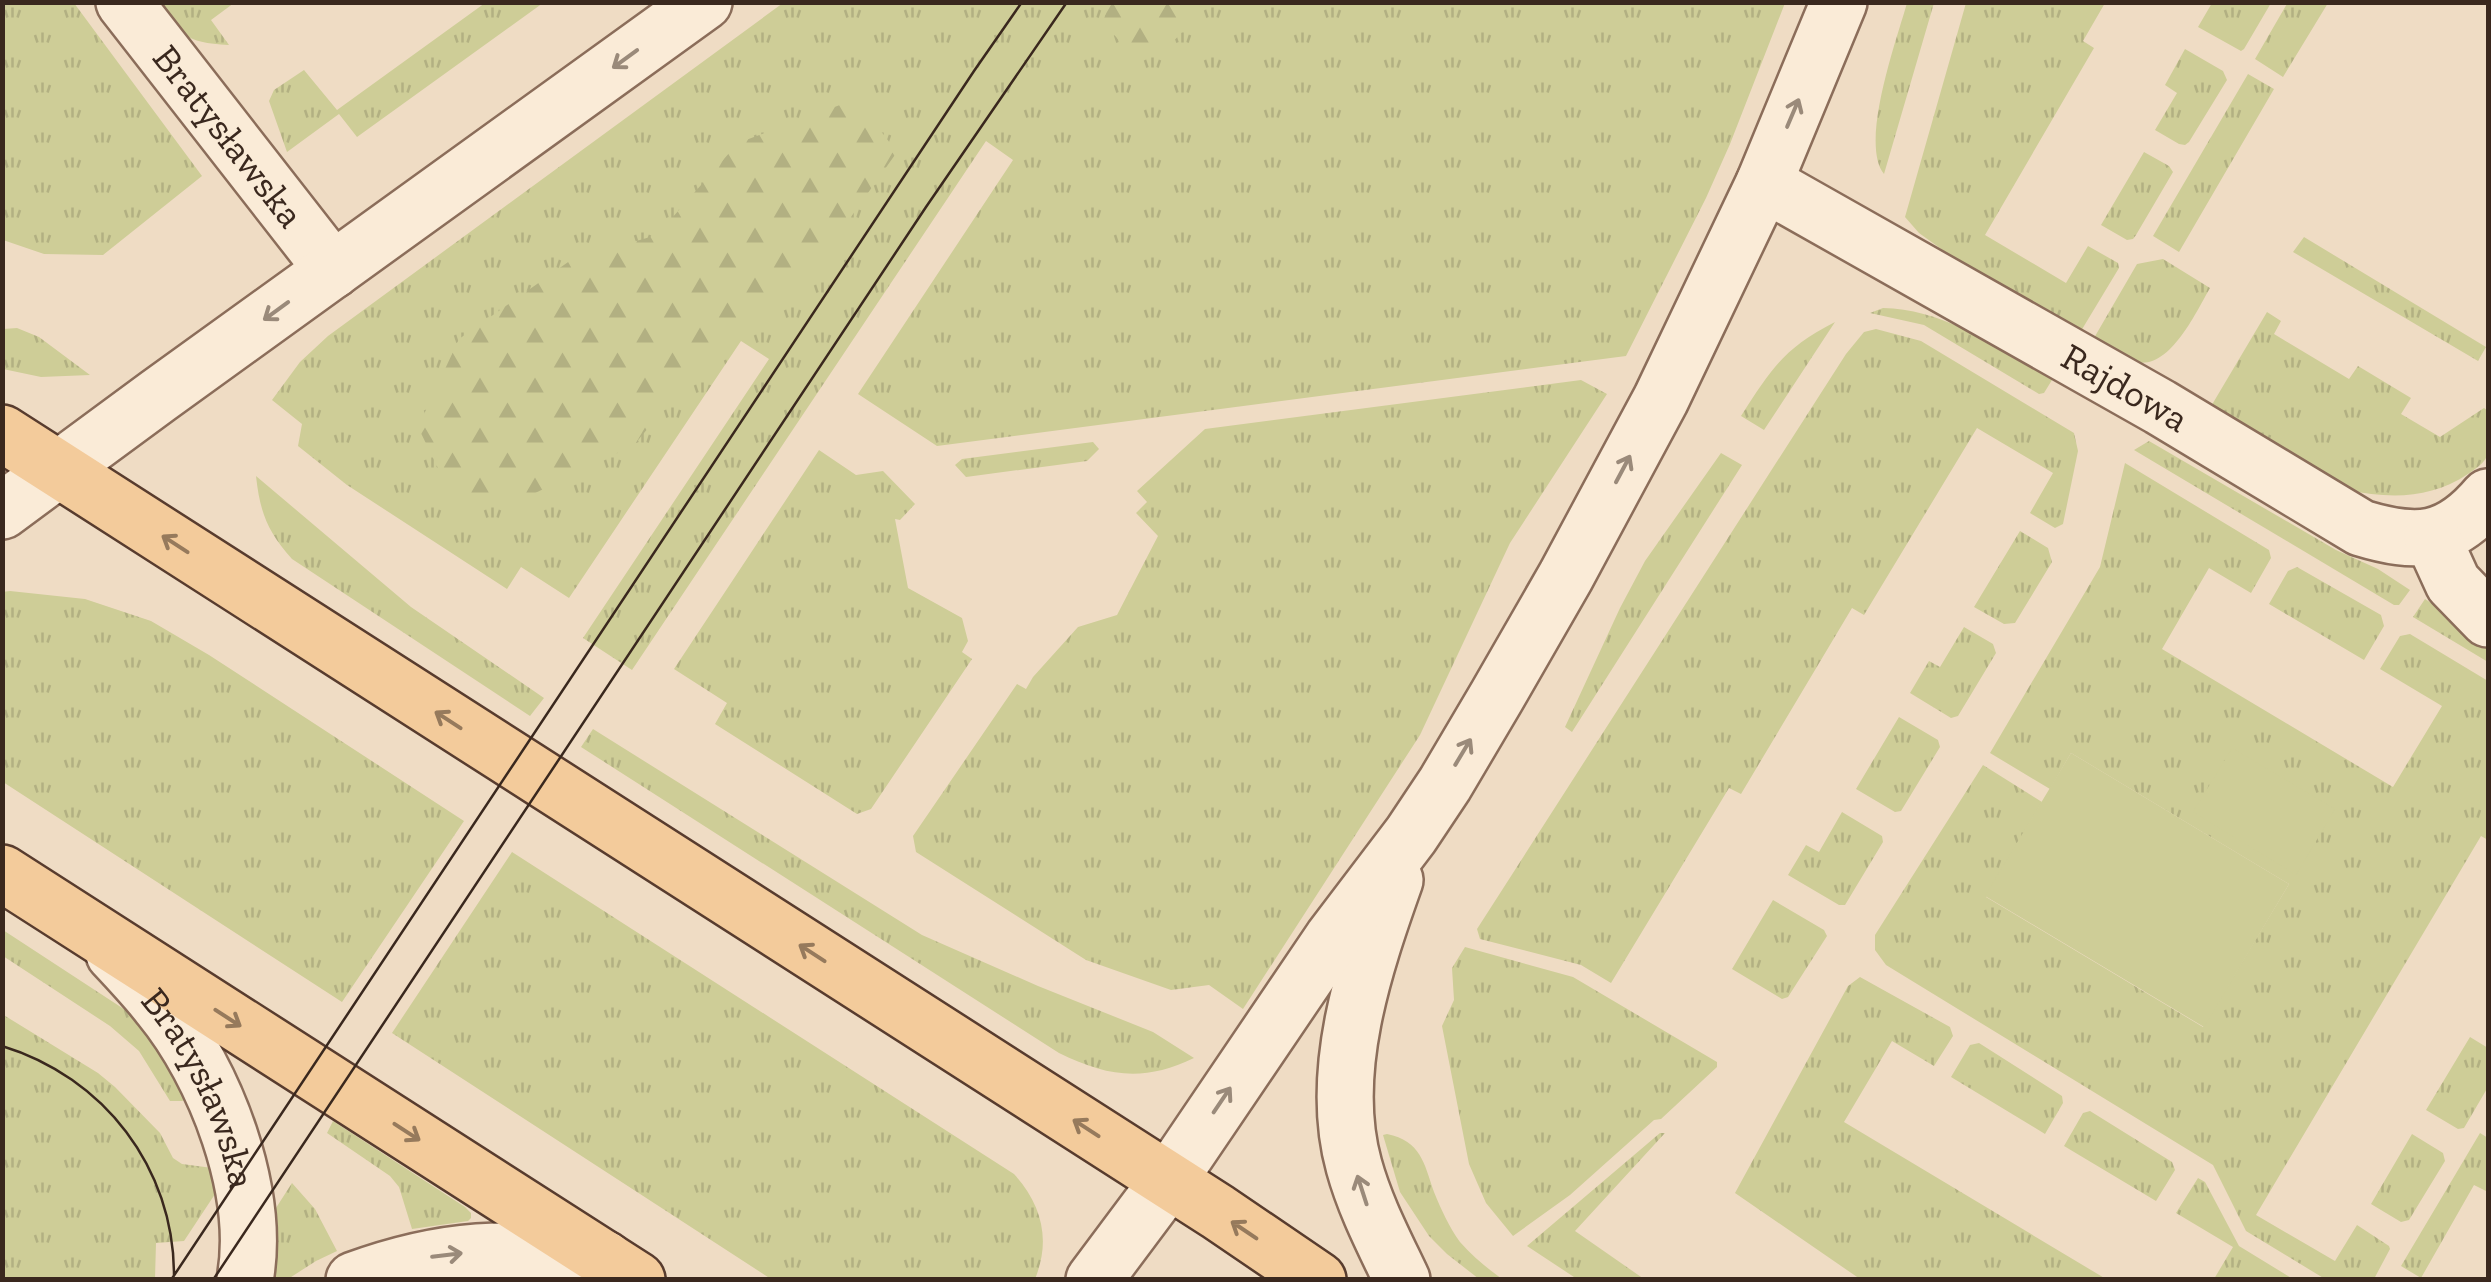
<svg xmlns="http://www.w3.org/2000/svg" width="2491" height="1282" viewBox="0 0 2491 1282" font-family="'Zilla Slab',serif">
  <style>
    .grass { fill: url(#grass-tufts) }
    .forest { fill: url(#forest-firs) }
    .park { fill: #cecd97 }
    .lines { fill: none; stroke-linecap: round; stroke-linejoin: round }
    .minor-casing { stroke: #8b6d5a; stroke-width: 60 }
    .major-casing { stroke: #583c2e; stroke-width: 60 }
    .minor { stroke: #faebd7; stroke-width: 55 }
    .major { stroke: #f3cb9b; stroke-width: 55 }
    .tram { stroke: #3a281e; stroke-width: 2.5 }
    .oneway { stroke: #9a8a7a }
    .oneway2 { stroke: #967a5c }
    .labels { text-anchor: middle; stroke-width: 8; stroke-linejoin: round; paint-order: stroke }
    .street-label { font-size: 38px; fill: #3a281e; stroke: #f7e7d4 }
  </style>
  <defs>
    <pattern id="grass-tufts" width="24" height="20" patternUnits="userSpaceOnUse" patternTransform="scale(2.5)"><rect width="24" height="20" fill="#cecd97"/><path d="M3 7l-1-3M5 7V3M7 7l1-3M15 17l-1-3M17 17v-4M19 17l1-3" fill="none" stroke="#b2b082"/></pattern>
    <pattern id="forest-firs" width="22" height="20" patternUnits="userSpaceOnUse" patternTransform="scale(2.5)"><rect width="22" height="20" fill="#cecd97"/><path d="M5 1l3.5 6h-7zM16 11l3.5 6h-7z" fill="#b2b082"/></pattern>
  </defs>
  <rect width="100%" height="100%" fill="#efdcc4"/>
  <path class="grass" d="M3,2L74,3L202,176L103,255L44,254L3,240Z
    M2288,2L2328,3L2283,77L2255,59Z
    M151,3H234L211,20L229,45C183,43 182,33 151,3Z
    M485,3H543L357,137L339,114L287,152L269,101L274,90L304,70L337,110Z
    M783,3H1785L1730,144L1706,198L1626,356L937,446L858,394L1013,160L986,141L632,670L583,638L769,359L741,341L569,598L521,567L507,589L347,485L298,446L302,424L272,400L300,362L328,336Z
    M1907,3H1934L1884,174C1859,143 1897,39 1907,3Z
    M1966,3H2105L2083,41L2094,48L1985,235L2066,283L2088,246L2118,263L2119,268L2081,331L1951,256L1919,233L1905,217Z
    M2212,3V2L2271,3L2244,49L2241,51L2198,27Z
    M2185,49L2223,71L2227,80L2189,142L2185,145L2179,144L2155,130L2177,93L2165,85Z
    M2248,74L2274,89L2179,252L2153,236Z
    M2144,152L2169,166L2173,172L2136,235L2133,239L2127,240L2101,225Z
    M2304,237L2486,347L2478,361L2293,252Z
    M2163,259L2210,288C2196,312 2170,370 2136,362C2121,358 2106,346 2094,338L2137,264Z
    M1883,308C1946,309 1999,349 2052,380L2044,393L2039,394L1924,325L1870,313Z
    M2267,312L2281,321L2274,334L2349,379L2358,366L2411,398L2401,414L2440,437L2484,408L2488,411C2488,425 2491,446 2486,458C2482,465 2475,469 2468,474C2430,499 2391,499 2347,490L2210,408Z
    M1835,322L1764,430L1741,416C1772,368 1783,349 1835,322Z
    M17,328L39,337L90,375L41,377L3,369V329Z
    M1876,329L1921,341L2074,433L2078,451L2063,524L2055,528L2030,513L2053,473L1977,428L1864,615L1852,608L1741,794L1729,788L1611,983L1581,965L1480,939L1477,929L1846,354L1864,332Z
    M1581,380L1607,394L1510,543L1420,735L1243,1009L1209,985L1171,990L1086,960L916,852L913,836L1017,684L1026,689L1033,677L1078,627L1117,615L1158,536L1136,513L1147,502L1137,491L1205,429Z
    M2149,441L2336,550L2378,569L2410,590L2399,605H2394L2134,450Z
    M1093,442L1099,449L1087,461L966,477L955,465L962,459Z
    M819,450L856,475L883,471L915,504L900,520L895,519L908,588L962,618L968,641L962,652L972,659L871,809L857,814L715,724L727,703L674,669Z
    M1721,453L1742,465L1572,732L1565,727L1620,608L1645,561Z
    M2125,463L2269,550L2271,558L2251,593L2209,568L2162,649L2393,787L2442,706L2380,669L2400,636L2410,634L2488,681V840L2481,836L2256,1215L2335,1261L2357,1225L2389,1246L2390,1249L2374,1279H2325L2246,1231L2213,1165L1886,965L1875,950V935L1983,765L2042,802L1986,897L2203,1027L2289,884L2071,753L2050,789L1990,753L2100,567Z
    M256,476L411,607L544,698L530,716L292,559C267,531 260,512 256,476Z
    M2020,531L2048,548L2052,562L2015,623L2004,624L1974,607Z
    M2297,567L2381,615L2384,626L2364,660L2269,604L2288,571Z
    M10,591L85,599L151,621L209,655L464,821L342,1002L3,782L2,592Z
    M2425,599L2455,618L2488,649V662L2413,617Z
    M1964,627L1993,644L1996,653L1958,716L1951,718L1910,693L1929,661L1940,667Z
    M1899,717L1938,740L1940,747L1901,811L1895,812L1856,789Z
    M593,729L922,935L1038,986L1153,1032L1194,1058C1144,1082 1108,1077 1059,1053L581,747Z
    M1842,812L1882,836L1883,842L1845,905H1839L1788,875L1806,845L1819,852Z
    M512,852L1014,1174C1042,1205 1051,1240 1035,1279H771L392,1033Z
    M1773,900L1824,930L1827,936L1788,997L1782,999L1732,969Z
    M3,930L133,1015L194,1096L182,1101H170L139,1051L110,1026L3,956Z
    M1465,947L1573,977L1717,1062V1067L1661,1119L1654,1120L1570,1195L1513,1236L1486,1203L1469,1164L1442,1026L1454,1000L1452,968Z
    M1860,977L1950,1027L1953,1036L1934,1066L1892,1041L1844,1122L2106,1279H1860L1735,1193L1848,986Z
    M2,1014L98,1073L115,1087L160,1133L173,1158L182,1164L220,1169L223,1182L184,1241L156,1243L155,1279H3Z
    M2470,1037L2488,1048V1087L2464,1128L2458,1129L2426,1110Z
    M1979,1043L2062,1096L2063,1103L2045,1134L1951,1077L1970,1045Z
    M2090,1111L2172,1162L2175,1170L2156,1201L2064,1146L2083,1113Z
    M333,1121L465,1207L471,1213V1218L468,1221L412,1229L399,1187L390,1176L327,1133Z
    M1660,1133H1665L1575,1231L1644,1279H1577L1527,1246Z
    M2480,1133L2488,1138V1192L2474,1185L2421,1278L2401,1266Z
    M1387,1134C1421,1141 1424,1163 1434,1192C1441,1209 1449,1227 1460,1242C1472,1256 1487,1268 1502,1279H1479L1447,1254L1429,1236L1400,1192L1383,1135Z
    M2412,1134L2443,1153L2445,1161L2409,1220L2401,1222L2371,1204Z
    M2198,1178L2205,1182L2239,1246L2293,1279H2214L2233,1247L2176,1213Z
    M292,1183L315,1209L337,1251L316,1261L288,1279H269L274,1211Z"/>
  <path class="forest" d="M1109,3V2L1208,3L1172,43L1130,53L1103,22Z
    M856,99L897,152L797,293L739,319L634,445L527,497L454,501L418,427L459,339L571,260L657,235L738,143Z"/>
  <path class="park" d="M2232,748L2335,809L2296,875L2193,812Z
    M2071,753L2289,884L2204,1027L1985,896Z"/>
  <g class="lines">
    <g class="minor-casing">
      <g id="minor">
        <path id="s1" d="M124,2L333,270"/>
        <path id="s2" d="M1764,183L2160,407L2361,528C2417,545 2449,543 2488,497"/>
        <path d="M2,511L158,396L704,2"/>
        <path d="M2432,537L2453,583L2488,619"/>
        <path d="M1395,880C1364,967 1328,1073 1354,1166C1365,1206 1384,1242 1402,1280"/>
        <path id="s3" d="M114,954C130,971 146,988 160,1006C216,1074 261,1192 245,1280"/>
        <path d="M354,1280C444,1247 510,1245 605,1259"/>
        <path d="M1094,1280L1168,1181L1332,939L1411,835L1445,784L1497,696L1566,576L1661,399L1764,183L1839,2"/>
      </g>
    </g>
    <g class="major-casing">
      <path id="major" d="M2,433L1218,1212L1318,1280
        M2,873L637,1280"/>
    </g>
    <use href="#minor" class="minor"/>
    <use href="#major" class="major"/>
    <path class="tram" d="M2,1046C104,1077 174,1168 174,1275
      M171,1280L974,71L1022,2
      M213,1280L926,207L1067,2"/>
  </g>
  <defs><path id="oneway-shaft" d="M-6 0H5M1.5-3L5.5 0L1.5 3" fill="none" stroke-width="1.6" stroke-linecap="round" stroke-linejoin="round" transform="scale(2.5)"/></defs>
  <g class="oneway">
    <use href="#oneway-shaft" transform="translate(625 59) rotate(144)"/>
    <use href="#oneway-shaft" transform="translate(1793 113) rotate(-67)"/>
    <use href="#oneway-shaft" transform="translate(276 311) rotate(144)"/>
    <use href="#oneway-shaft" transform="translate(1623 469) rotate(-62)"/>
    <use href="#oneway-shaft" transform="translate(1463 752) rotate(-59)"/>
    <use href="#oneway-shaft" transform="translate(1222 1100) rotate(-56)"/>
    <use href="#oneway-shaft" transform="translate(1362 1190) rotate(-108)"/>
    <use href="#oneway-shaft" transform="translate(447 1255) rotate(-7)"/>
  </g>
  <g class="oneway2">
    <use href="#oneway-shaft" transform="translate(175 544) rotate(-147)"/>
    <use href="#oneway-shaft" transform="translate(448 720) rotate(-147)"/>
    <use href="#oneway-shaft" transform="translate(812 953) rotate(-147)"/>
    <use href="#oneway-shaft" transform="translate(228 1018) rotate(33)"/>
    <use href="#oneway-shaft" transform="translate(1086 1128) rotate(-147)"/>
    <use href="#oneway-shaft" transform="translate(407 1132) rotate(33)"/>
    <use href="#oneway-shaft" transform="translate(1244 1230) rotate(-146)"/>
  </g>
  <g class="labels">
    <g class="street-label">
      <text dy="13" stroke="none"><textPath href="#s1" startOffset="170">Bratysławska</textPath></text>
      <text dy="13" stroke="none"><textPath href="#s2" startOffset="415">Rajdowa</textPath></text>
      <text dy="13" stroke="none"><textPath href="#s3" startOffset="162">Bratysławska</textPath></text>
    </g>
  </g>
  <rect width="2491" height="1282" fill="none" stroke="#3a281e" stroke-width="10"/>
</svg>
